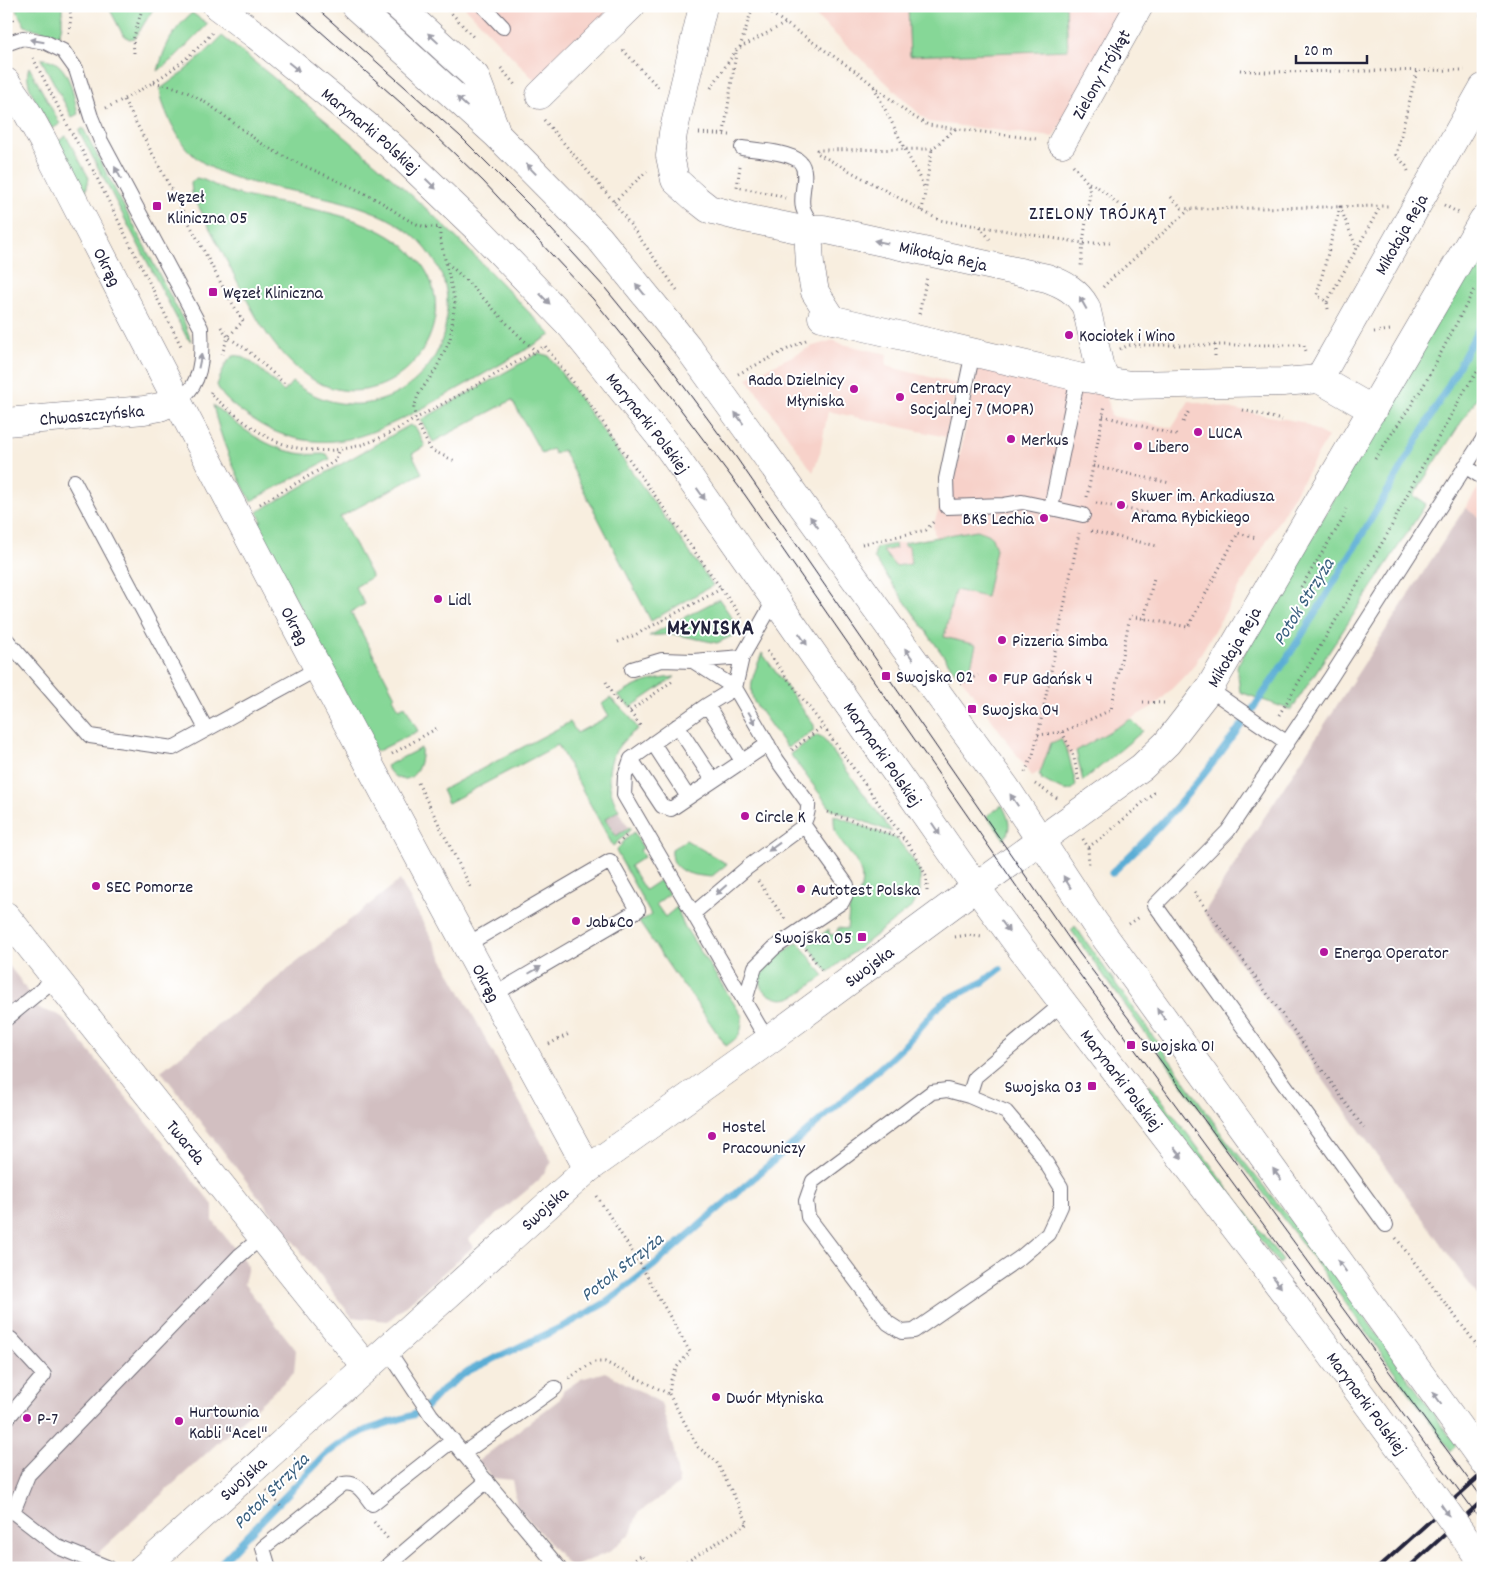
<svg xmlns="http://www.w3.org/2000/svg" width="1489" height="1574" viewBox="0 0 1489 1574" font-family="Dekko,sans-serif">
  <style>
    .built { fill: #f7d1c9 }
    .industrial { fill: #d2bfc1 }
    .green { fill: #86d797; stroke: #547c69 }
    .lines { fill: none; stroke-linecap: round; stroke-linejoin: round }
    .stream { stroke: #5aadd5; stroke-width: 7 }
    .service-casing { stroke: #6d6974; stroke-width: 16 }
    .minor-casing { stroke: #6d6974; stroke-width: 29 }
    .secondary-casing { stroke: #6d6974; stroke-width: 29 }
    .path { stroke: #6d6974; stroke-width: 3; stroke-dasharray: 1 4; stroke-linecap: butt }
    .service { stroke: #fff; stroke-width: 14 }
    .minor { stroke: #fff; stroke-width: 28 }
    .secondary { stroke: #fff; stroke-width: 28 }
    .tram { stroke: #22223b; stroke-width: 1 }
    .rail { stroke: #22223b; stroke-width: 4 }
    .secondary-bridge-casing { stroke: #6d6974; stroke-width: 29; stroke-linecap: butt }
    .secondary-bridge { stroke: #fff; stroke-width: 28 }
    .oneway { fill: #9c9ca7 }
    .poi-dot { fill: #b5179e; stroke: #fff; stroke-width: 2 }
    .labels { text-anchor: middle; stroke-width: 4; stroke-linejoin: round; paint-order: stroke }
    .street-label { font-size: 18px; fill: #22223b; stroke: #fff }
    .poi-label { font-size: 18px; fill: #22223b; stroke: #fff; text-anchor: start }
    .neighbourhood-label { font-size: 19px; letter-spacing: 1px; fill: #22223b; stroke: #fff }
    .water-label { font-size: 19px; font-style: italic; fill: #3b6180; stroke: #fff }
    .district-label { font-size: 22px; font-weight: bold; letter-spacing: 1px; fill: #22223b; stroke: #fff }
  </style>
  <rect width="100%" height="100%" fill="#fff"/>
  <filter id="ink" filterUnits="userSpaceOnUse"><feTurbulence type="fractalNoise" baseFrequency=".02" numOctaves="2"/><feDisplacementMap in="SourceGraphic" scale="10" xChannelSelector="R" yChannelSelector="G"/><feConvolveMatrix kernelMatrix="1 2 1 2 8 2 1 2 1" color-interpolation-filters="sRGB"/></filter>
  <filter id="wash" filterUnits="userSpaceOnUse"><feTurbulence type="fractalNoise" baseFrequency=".0096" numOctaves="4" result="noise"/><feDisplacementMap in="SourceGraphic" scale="20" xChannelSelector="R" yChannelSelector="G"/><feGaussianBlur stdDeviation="1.12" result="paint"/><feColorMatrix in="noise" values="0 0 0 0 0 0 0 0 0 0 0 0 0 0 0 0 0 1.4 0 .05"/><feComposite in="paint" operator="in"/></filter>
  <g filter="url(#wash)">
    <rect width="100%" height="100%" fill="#f8eedf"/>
    <path class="built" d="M464,6H616L538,84Z
      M805,6H1132L1053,137L928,122Z
      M834,340L842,344L887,354L886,366L957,384L946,437L828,411L820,453L813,472L747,378L813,346Z
      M979,363L1103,390L1109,404L1111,416L1172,428L1189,401L1301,422L1328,437L1193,667L1157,704L1032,776L969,688L955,672L874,558L876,548L881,546L935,537L933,525L947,489L954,483Z
      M1483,481V520L1465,508Z"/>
    <path class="industrial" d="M1465,508L1483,520V1303L1204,913L1256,830Z
      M618,811L629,828L617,837L605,819Z
      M400,880L552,1162L538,1181L468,1239L473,1247L388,1321L352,1317L161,1071Z
      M6,962L21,981L37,1008L59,1015L65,1021L213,1205V1221L248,1266L244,1284L296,1350L294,1373L100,1551L96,1568H6Z
      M605,1372L661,1403L674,1451L679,1484L638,1513L631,1533L609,1552L571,1568L517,1506L512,1480L493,1478L478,1461L560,1399L563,1391L581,1379Z"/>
    <path class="green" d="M14,6H62V25L59,36L25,26Z
      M108,6H155L137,35L135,38L129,39L122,33Z
      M908,6H1066L1068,50L910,56Z
      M192,13L208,24L175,57L158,71C164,47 173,29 192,13Z
      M222,36C293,93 364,151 431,213C472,252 511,294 551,335C513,357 474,380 436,401C412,414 386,428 360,436C325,447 285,441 255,421C242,412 222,400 217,385C221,376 224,363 232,357C243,348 275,384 284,392L292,382C337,415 390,412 427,368C442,349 448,324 447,300C446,277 434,256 418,240C378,202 318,197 267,186C239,180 212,173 191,153C184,147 180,139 176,132C168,118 162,105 160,89C183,73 203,56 222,36Z
      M41,59C69,58 73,94 78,114L72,117Z
      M29,67L60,124L52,129C43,113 22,85 29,67Z
      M83,128L185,324L191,341L187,338L79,131Z
      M66,136L89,178L85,195L58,141Z
      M196,178C205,179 213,185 221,188C231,193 242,195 253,198C302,208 355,212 397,241C494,306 388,443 299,370C268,344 251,308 233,273C219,246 205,220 192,193L191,183Z
      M1483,242V389L1413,496L1426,504L1291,710L1240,692L1237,666Z
      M539,353L549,356L713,585L651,621L563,450L555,454L552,449L542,454L512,400L433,442L421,420Z
      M213,405C240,427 267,450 304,454C311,455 319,454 327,454L330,459L251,501C234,471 220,438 213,405Z
      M410,425L416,428L425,446L412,454L422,473L340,517L372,577L355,587L365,604L351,612L395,696L393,698L399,709L405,706L418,731L376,752L256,524L262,521L257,512Z
      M977,530L988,534L992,537L996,549L986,597L955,590L944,637L976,645L970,670C965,674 961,674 955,672L874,558L876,548L895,544L896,548L883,551L895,566L911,564L909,546H904V543Z
      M719,599L737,625L732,636L717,643L673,634L649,636Z
      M762,653L814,725V730L787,748L754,702C747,684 756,670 762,653Z
      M675,677L631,707L618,696C638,683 650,679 675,677Z
      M610,698L628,714L638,729C607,749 601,778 619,810L605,819L616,836L630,827L631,829L613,846L558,745L448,803L442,790L446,788L570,722L577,733L609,716L602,704Z
      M1131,719L1143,731L1083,781L1076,751Z
      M817,735L822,737L892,832L831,809L790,754Z
      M1061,739L1068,753L1076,785C1069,798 1052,784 1041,779L1042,777L1039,776L1051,743Z
      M421,748C423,764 413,788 394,776C391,774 388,769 386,766Z
      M1002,805C1008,816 1013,828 1004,839L987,816Z
      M834,815L897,839L912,858L920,873V891L913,906L828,972L808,945L829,929V934L836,935L838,928L847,929L850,903C856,899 860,894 861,887C866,864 846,853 837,835C834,829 834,822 834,815Z
      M634,832L643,848L640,850L644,857L630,866L645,890L660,880L669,894L656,904L665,917L677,907L683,924L742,1016C742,1034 740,1036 726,1046L684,985H682L639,922L651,915L616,851L625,840Z
      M686,840L727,864L711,877C692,875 670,873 672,849Z
      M1075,926L1225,1138L1334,1274L1456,1445L1451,1451L1347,1305L1295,1234L1220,1137L1071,930Z
      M798,942L824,976C801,991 786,1012 761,988L760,976L764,972L761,968Z
      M1150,1084L1283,1261L1279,1264L1145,1088Z"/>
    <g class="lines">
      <path class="stream" d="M1112,873C1137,849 1163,824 1185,797C1256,714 1315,616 1370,521C1409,455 1448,389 1483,320
        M216,1568L325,1455L338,1445L366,1430L413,1415L424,1409L441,1391L468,1371L566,1325L607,1302L653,1266L888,1061L906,1044L936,1009L946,1000L983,982L1000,969"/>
    </g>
  </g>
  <g filter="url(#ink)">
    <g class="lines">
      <g class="service-casing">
        <path id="service" d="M483,6L503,27
          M6,44L23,38L45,42L63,51L76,69L91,117L101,141L201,328C202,348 203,375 189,391C186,395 180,398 176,400
          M742,148C756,150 791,152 800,162C810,173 799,195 803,208C805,215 811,223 815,229
          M973,352L946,479L947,507L1004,505L1022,502L1051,508L1078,377
          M1465,466L1483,478
          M74,481L206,729
          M1051,508L1083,515
          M6,639L90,736L173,748L317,669
          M693,661L735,688L707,705L631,759L625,776L624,795L759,1026L769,1040
          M632,669L662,660L693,661L742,657
          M1209,689L1286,742
          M707,705L742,761
          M677,726L713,780
          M653,743L688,797
          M631,759L662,806L671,809L768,744
          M694,913L748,867L801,828C806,820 809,813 808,803L777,760L735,688L742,657L775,599
          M466,945L610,861L638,910L493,995
          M745,1001L755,967L774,948L842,902L846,894L847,885L803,824
          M6,1019L56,978
          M969,1096L947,1090L932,1092L813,1181L806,1201L808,1217L888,1323L902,1332L914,1331L1021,1257L1048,1234L1061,1206V1187L1038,1150L1006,1112L969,1096L975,1077L1063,1003
          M1386,1225L1155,905L1228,831L1331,677L1483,439
          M6,1343L11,1339L44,1375L6,1420
          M387,1349L431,1415L559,1568
          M464,1453L555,1388
          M109,1568L58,1547L13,1512L28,1475L239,1256L262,1237
          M269,1568L263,1548L343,1484C358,1481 364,1494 372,1504L453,1440
          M385,1568L487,1481"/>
      </g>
      <g class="minor-casing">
        <g id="minor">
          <path d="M703,6L673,133L670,156L675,180L695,198L709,209L740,217L798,229H808"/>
          <path id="s1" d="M6,82L27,112L43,141C220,487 402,829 588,1169"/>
          <path d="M540,95L631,6"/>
          <path id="s2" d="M1062,143L1139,6"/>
          <path id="s3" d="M822,317L1078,377L1131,385L1283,382L1319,379L1483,88"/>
          <path id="s4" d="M833,320L815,292L810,265L808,229H823L1047,278C1064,284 1077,291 1086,307L1100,368L1108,382"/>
          <path d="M1319,379L1373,410"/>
          <path id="s5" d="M6,422L144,410L160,407L176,400"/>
          <path id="s6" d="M6,916L366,1367"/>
          <path id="s7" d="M143,1568L588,1169L769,1040L976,887L1142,767L1167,743L1209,689L1483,220"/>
        </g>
      </g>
      <g class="secondary-casing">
        <g id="secondary">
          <path id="s8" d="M217,6L257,36L389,144L480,231L571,326L669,448L976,887L1020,947L1309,1324L1422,1478"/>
          <path d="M355,6L497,135L599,238L687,346L1006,788L1094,922L1483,1461"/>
          <path d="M398,6L475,76L495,128"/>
          <path d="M1467,1541L1483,1563"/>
        </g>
      </g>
      <path class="path" d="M6,6L14,21
        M445,6L475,39
        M765,6L772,14L858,73L909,114L928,125L1037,139
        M1482,6L1479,15H1483
        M69,33L71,16L69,6
        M740,47L753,6
        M623,50L658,87
        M134,53L133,40L143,6
        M33,58L69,128L90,165
        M501,68L516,86
        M1240,70L1263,72L1465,70
        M154,83C199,86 235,129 272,150C307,169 345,182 379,201C393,209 406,221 422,226C428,228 435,226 440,228V238L455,302L450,340L436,369L418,395L414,408L415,419L431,450L455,461
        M874,87L925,189
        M711,88L737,49L786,23
        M124,100L225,291L243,321L228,337L246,349L284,383
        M106,108C147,88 182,67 212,33
        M544,120L614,202L677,290
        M955,129L932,149L817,150V153L939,220L1083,243L1081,266
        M699,133L730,135
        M724,133L736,53
        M1073,165L1088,183L1090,193L1083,243H1110
        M740,166L737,187L777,195L785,198
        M93,170L182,348
        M1408,171L1406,166L1396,155L1417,71
        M1089,183L1098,187L1118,204
        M1171,197L1182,208L1190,209L1388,206
        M614,202L647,171
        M1444,205L1459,213
        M922,211L932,149
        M980,227L990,239
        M447,263C479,290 504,324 536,351
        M1103,287L1111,279L1189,210
        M1327,302L1380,207
        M1328,309L1327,302L1317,295L1340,207L1357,249
        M919,314L927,277
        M221,327L228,337L222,354
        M1374,332L1390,330
        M1215,345V359
        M1120,349L1129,345H1304L1306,351
        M738,374L808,339
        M211,392L210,394C235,414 261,439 293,447C316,453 341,451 364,444C384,438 404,425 422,415C464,393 504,369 545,346L587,400L742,618
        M1243,410L1282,420
        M1103,416L1180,436
        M1183,422L1190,409
        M1375,459L1423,387L1475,288
        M1093,466L1170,483
        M1087,497L1105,405
        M1096,503L1163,516
        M260,504L335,461L340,449
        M1091,531L1157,546
        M862,544L926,530L935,520
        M1301,587L1343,519L1346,509
        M1144,619L1154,578
        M618,642L635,635L721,589
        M767,651L823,726L915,854L927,878V891
        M606,682L614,698L628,709L642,728
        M960,684L978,675
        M1143,702L1165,703
        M630,711L674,680
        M1279,715L1388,533L1413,483L1465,390L1483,363
        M1062,732L1073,754L1079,781
        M1038,735L1062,732L1111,710L1130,616L1188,627L1238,533L1256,538
        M792,750L823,726
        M392,754L439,727
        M1025,772L1033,755L1038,735L1079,533
        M418,783L471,888
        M1035,784L1057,798
        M827,812L903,839
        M1083,839L1088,847L1089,866
        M618,844L627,835
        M1088,847L1103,837L1155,792
        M758,881L785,919
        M1194,892L1366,1131
        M1129,924L1141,916
        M955,937L968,935L982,937
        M806,949L822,970
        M549,1044L571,1033
        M597,1196L640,1264L690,1352L677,1367L671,1380L669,1394L698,1447L716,1461L748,1523L677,1568
        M1396,1238L1483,1353
        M569,1378L594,1362H605L669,1394
        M267,1490L282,1508
        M374,1522L389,1540
        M623,1568L642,1555L650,1568"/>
      <use href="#service" class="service"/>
      <use href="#minor" class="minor"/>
      <use href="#secondary" class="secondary"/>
      <path class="tram" d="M292,6L410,111L483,181L593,299L657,378L745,495L1044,926L1483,1523
        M314,6L460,136L530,206L605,288L668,365L736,457L1079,953L1160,1060L1483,1499"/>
      <path class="rail" d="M1378,1568L1483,1473
        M1408,1568L1483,1500"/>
      <g class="secondary-bridge-casing">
        <path id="secondary-bridge" d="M1422,1478L1467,1541"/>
      </g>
      <use href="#secondary-bridge" class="secondary-bridge"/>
    </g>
    <defs><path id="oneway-solid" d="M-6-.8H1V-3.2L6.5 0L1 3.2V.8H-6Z" transform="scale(1.25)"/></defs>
    <g class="oneway">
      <use href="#oneway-solid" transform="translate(433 38) rotate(-137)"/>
      <use href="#oneway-solid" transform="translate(37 41) rotate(-170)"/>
      <use href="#oneway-solid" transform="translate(294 67) rotate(39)"/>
      <use href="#oneway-solid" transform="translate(462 102) rotate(-137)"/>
      <use href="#oneway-solid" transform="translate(531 169) rotate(-134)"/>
      <use href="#oneway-solid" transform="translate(118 173) rotate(-118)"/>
      <use href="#oneway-solid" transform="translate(431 184) rotate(44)"/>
      <use href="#oneway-solid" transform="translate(881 242) rotate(-168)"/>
      <use href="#oneway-solid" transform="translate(640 289) rotate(-129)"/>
      <use href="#oneway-solid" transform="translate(545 299) rotate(46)"/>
      <use href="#oneway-solid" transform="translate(1083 303) rotate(-119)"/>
      <use href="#oneway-solid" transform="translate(200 361) rotate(-78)"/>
      <use href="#oneway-solid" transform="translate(739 418) rotate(-126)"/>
      <use href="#oneway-solid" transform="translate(701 494) rotate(55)"/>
      <use href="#oneway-solid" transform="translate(814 522) rotate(-126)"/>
      <use href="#oneway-solid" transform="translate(803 639) rotate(55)"/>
      <use href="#oneway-solid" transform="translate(909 654) rotate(-126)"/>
      <use href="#oneway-solid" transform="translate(752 718) rotate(60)"/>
      <use href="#oneway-solid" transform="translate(1014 800) rotate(-124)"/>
      <use href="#oneway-solid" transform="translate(936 829) rotate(56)"/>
      <use href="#oneway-solid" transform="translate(774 847) rotate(144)"/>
      <use href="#oneway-solid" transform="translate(1067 882) rotate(-122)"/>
      <use href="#oneway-solid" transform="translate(721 890) rotate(139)"/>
      <use href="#oneway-solid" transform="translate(1005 926) rotate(54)"/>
      <use href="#oneway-solid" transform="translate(535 970) rotate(-30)"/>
      <use href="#oneway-solid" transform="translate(1161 1014) rotate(-126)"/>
      <use href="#oneway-solid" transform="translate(1178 1153) rotate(52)"/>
      <use href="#oneway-solid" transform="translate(1277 1174) rotate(-126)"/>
      <use href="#oneway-solid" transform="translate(1342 1266) rotate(-126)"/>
      <use href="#oneway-solid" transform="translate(1277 1282) rotate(53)"/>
      <use href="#oneway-solid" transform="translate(1437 1398) rotate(-126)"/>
      <use href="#oneway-solid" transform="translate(1445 1510) rotate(55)"/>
    </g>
  </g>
  <g class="poi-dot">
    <rect x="152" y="201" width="10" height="10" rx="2.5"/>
    <rect x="208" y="287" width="10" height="10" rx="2.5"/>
    <circle cx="1069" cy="335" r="5"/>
    <circle cx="854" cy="389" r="5"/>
    <circle cx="900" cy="397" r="5"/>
    <circle cx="1198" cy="432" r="5"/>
    <circle cx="1011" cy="439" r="5"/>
    <circle cx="1138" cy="446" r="5"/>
    <circle cx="1121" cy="505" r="5"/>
    <circle cx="1044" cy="518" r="5"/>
    <circle cx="438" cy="599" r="5"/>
    <circle cx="1002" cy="640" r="5"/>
    <rect x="881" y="671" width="10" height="10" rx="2.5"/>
    <circle cx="993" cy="678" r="5"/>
    <rect x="967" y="704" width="10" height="10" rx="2.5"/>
    <circle cx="745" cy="816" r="5"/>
    <circle cx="96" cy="886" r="5"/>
    <circle cx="801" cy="889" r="5"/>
    <circle cx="576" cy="921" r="5"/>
    <rect x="857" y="932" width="10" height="10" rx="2.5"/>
    <circle cx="1324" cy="952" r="5"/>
    <rect x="1126" y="1040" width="10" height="10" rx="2.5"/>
    <rect x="1087" y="1081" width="10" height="10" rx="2.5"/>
    <circle cx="712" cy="1136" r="5"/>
    <circle cx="716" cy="1397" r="5"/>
    <circle cx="27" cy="1418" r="5"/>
    <circle cx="179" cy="1421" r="5"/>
  </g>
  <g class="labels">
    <g class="street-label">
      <text dy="6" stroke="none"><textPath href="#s2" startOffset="79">Zielony Trójkąt</textPath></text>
      <text dy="6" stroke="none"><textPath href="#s8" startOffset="198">Marynarki Polskiej</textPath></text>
      <text dy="6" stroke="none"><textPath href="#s3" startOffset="671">Mikołaja Reja</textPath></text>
      <text dy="6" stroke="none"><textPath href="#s4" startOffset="235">Mikołaja Reja</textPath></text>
      <text dy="6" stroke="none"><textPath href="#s1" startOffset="211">Okrąg</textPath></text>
      <text dy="6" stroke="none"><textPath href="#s5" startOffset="86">Chwaszczyńska</textPath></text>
      <text dy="6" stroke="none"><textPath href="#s8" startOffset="602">Marynarki Polskiej</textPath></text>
      <text dy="6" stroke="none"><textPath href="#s1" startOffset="616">Okrąg</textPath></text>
      <text dy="6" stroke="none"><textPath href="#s7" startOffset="1434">Mikołaja Reja</textPath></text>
      <text dy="6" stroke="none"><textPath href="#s8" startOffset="1008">Marynarki Polskiej</textPath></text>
      <text dy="6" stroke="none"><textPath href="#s7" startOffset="944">Swojska</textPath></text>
      <text dy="6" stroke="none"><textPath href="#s1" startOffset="1021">Okrąg</textPath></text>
      <text dy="6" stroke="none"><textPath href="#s8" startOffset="1412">Marynarki Polskiej</textPath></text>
      <text dy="6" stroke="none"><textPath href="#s6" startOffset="289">Twarda</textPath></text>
      <text dy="6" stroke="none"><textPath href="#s7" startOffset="539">Swojska</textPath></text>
      <text dy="6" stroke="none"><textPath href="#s8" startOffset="1818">Marynarki Polskiej</textPath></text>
      <text dy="6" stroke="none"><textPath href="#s7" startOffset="134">Swojska</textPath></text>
    </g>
    <g class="poi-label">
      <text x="167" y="202">Węzeł<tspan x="167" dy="21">Kliniczna 05</tspan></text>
      <text x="223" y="298">Węzeł Kliniczna</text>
      <text x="1079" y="341">Kociołek i Wino</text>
      <text x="844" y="385" text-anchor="end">Rada Dzielnicy<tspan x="844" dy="21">Młyniska</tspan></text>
      <text x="910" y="393">Centrum Pracy<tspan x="910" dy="21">Socjalnej 7 (MOPR)</tspan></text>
      <text x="1208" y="438">LUCA</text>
      <text x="1021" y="445">Merkus</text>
      <text x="1148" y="452">Libero</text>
      <text x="1131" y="501">Skwer im. Arkadiusza<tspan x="1131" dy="21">Arama Rybickiego</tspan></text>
      <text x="1034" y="524" text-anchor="end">BKS Lechia</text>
      <text x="448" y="605">Lidl</text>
      <text x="1012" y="646">Pizzeria Simba</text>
      <text x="896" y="682">Swojska 02</text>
      <text x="1003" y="684">FUP Gdańsk 4</text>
      <text x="982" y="715">Swojska 04</text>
      <text x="755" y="822">Circle K</text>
      <text x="106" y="892">SEC Pomorze</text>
      <text x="811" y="895">Autotest Polska</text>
      <text x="586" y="927">Jab&amp;Co</text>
      <text x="852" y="943" text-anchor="end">Swojska 05</text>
      <text x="1334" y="958">Energa Operator</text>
      <text x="1141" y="1051">Swojska 01</text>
      <text x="1082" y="1092" text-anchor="end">Swojska 03</text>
      <text x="722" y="1132">Hostel<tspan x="722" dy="21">Pracowniczy</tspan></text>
      <text x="726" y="1403">Dwór Młyniska</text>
      <text x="189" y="1417">Hurtownia<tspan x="189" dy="21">Kabli "Acel"</tspan></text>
      <text x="37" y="1424">P-7</text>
    </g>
    <g class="neighbourhood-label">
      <text x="1098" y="219">ZIELONY TRÓJKĄT</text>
    </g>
    <g class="water-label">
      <text transform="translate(1302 601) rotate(-58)" y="7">Potok Strzyża</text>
      <text transform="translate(621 1266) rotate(-38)" y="7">Potok Strzyża</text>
      <text transform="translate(270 1490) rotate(-45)" y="7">Potok Strzyża</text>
    </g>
    <g class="district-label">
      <text x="711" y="634">MŁYNISKA</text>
    </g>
  </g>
  <rect width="1489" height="1574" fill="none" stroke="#fff" stroke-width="25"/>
  <path d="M1296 55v8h71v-8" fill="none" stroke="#22223b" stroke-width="2.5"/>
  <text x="1304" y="55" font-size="15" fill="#22223b" stroke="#ffffff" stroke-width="4" paint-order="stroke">20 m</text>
</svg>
